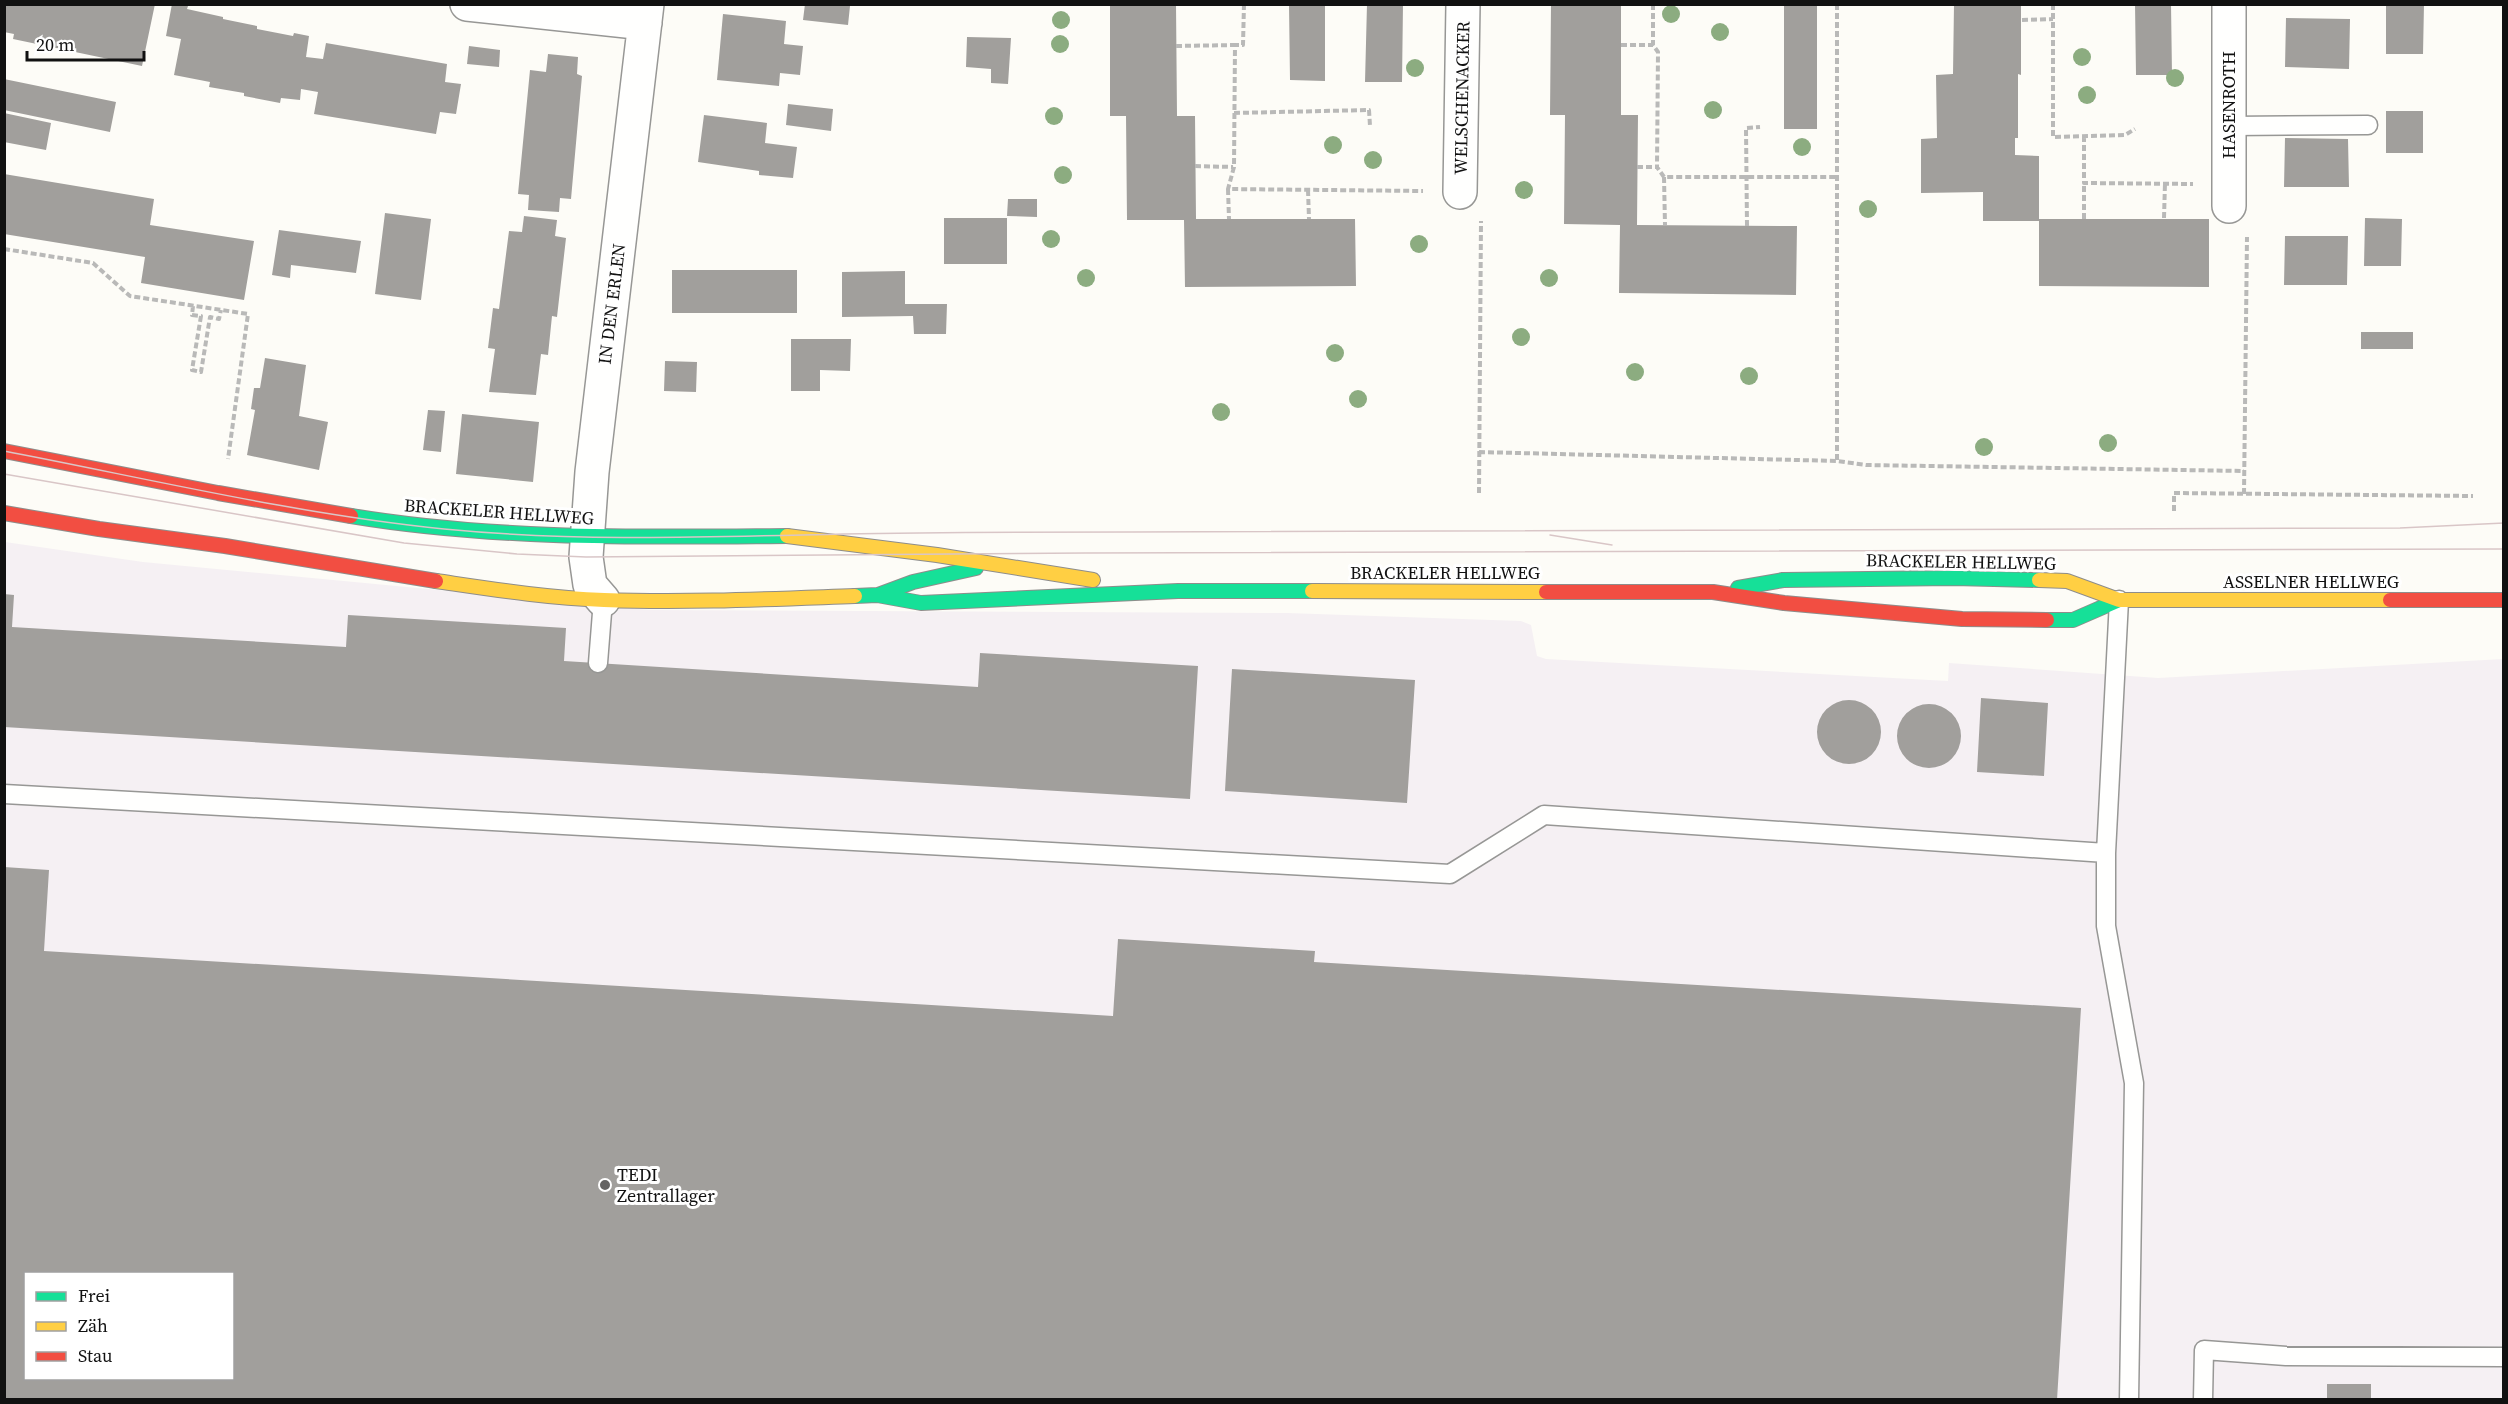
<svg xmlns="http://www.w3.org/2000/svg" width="2508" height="1404" viewBox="0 0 2508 1404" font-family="'Source Serif 4',serif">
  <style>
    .industrial { fill: #f5f0f3; fill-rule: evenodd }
    .building { fill: #a19f9c; fill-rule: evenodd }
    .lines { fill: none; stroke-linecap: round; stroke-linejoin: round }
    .lane-casing { stroke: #979795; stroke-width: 21 }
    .street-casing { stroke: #979795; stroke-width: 36 }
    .fast-casing { stroke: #8e8d8b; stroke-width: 16 }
    .slow-casing { stroke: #8e8d8b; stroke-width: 16 }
    .jam-casing { stroke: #8e8d8b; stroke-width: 16 }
    .path { stroke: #b9b9b8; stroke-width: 4; stroke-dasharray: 6 3; stroke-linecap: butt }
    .lane { stroke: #fffffe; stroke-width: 18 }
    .street { stroke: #fffffe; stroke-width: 33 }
    .fast { stroke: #16e098; stroke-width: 14 }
    .slow { stroke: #ffcf43; stroke-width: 14 }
    .jam { stroke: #f24e42; stroke-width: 14 }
    .tram { stroke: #d9c6c7; stroke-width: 1.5 }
    .tree { fill: #8cac80 }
    .poi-dot { fill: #646362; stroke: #fff; stroke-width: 2 }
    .labels { text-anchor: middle; stroke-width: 6; stroke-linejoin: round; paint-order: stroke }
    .street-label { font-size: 18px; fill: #111; stroke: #fff }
    .poi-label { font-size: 18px; fill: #111; stroke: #fff; text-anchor: start }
  </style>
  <rect width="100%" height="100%" fill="#fdfcf7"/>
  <path class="industrial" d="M5,542L143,562L649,610L1287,613L1521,621L1531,625L1537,656L1546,659L1948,681L1949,663L2158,678L2503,659V1399L5,1400ZM26,1274H232V1378H26Z"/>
  <path class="building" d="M4,4H155L142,66L13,39L14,34L4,32Z
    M172,4L188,6L187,9L223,17V19L257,26V29L293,36L294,33L309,36L306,57L323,59L326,43L447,64L445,82L461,84L456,114L440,112L436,134L314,114L318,92L301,89L300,100L281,98L280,103L244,96V93L209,87L210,82L174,75L181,39L166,36Z
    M805,4L850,6L848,25L803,20Z
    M1110,4H1176L1177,116H1195L1196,219H1355L1356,286L1185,287L1184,220H1127L1126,116H1110Z
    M1289,4H1325V81L1290,80Z
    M1367,4H1403L1402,82H1365Z
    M1551,4H1621V115H1638L1637,225L1797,226L1796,295L1619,293L1620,225L1564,224L1565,115H1550Z
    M1784,4H1817V129H1784Z
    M1954,4H2021V75L2018,74V138H2015V155L2039,156V219H2209V287L2039,286V221H1983V192L1921,193V139L1937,138L1936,75L1953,74Z
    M2135,4H2171L2172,75H2136Z
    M2386,4H2424L2423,54H2386Z
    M723,14L786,21L784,44L803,46L800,75L780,73L779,86L717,80Z
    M2286,18L2350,19L2349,69L2285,67Z
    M967,37L1011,38L1008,84L991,83V69L966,67Z
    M469,46L500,50L499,67L467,64Z
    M548,54L578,57L577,74L582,76L571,199L560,198L559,212L528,210L529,195L518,194L530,70L546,72Z
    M4,79L116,102L110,132L4,110Z
    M788,104L833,109L831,131L786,125Z
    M2386,111H2423V153H2386Z
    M4,113L51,123L46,150L4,142Z
    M704,115L767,123L765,143L797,147L793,178L759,175V171L698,162Z
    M2285,138L2348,139L2349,187H2284Z
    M4,174L154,199L150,225L254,241L244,300L141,283L145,257L4,234Z
    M1008,199H1037V217L1007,216Z
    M385,213L431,219L421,300L375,294Z
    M524,216L557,220L555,236L566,238L557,317L552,316L548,355L541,354L536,395L489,392L495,349L488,348L493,308L499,309L509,231L522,232Z
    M944,218H1007V264H944Z
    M2365,218L2402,219L2401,266H2364Z
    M279,230L361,241L356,273L291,265L290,278L272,275Z
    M2285,236H2348L2347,285H2284Z
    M672,270H797V313H672Z
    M905,271V304H947L946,334H914L913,316L842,317V272Z
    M2361,332H2413V349H2361Z
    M791,339H851L850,371L820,370V391H791Z
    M265,358L306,365L299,416L328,422L319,470L247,455L255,410L251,409L254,388H260Z
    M665,361L697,362L696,392L664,391Z
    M428,410L445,411L441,452L423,450Z
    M462,414L539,422L533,482L456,474Z
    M4,594L14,595L12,627L346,647L348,615L566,628L564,661L978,687L980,653L1198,666L1190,799L4,727Z
    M1232,669L1415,680L1407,803L1225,791Z
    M1981,698L2048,703L2044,776L1977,772Z
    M1817 732a32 32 0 1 1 64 0a32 32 0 1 1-64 0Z
    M1897 736a32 32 0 1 1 64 0a32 32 0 1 1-64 0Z
    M4,867L49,870L44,951L1113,1016L1118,939L1315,951L1314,962L2081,1008L2057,1400H4ZM26,1274H232V1378H26Z
    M2327,1384H2371V1400H2327Z"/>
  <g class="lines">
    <g class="lane-casing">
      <path id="lane" d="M2230,126L2368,125
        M2119,600L2106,853V926L2134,1083L2129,1400
        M598,663L603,600
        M4,794L1450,874L1544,815L2106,853
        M2203,1400L2204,1350L2286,1356L2504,1357"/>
    </g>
    <g class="street-casing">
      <path id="street" d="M467,4L645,23
        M2229,4V206
        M1460,192L1463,4
        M603,600L590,585L586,557L592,472L647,4"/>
    </g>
    <g class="fast-casing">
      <path id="fast" d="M351,516C496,540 641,537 787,536
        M1738,588L1783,580L1954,578L2039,580
        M878,595L913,582L976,568
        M855,596L877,595L921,603L1178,591H1312
        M2047,620H2073L2119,600"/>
    </g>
    <g class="slow-casing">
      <path id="slow" d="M787,536L937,555L1093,580
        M2039,580L2067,581L2119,600H2390
        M436,581C491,589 547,598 604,600C687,603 771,599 855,596
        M1312,591L1546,592"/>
    </g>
    <g class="jam-casing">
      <path id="jam" d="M4,451L218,493L351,516
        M4,513L99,529L225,546L436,581
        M1546,592H1713L1784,603L1962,619L2047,620
        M2390,600H2504"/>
    </g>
    <path class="path" d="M1244,4L1243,45H1235L1234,167L1228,189L1423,191
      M1653,4V45L1658,52L1657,167L1664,177H1838
      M1837,4V461
      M2053,4V137L2125,135L2135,129
      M2022,20L2053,19
      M1621,45H1653
      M1176,46L1235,45
      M1234,113L1369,110L1370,126
      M2084,136V183L2193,184
      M1195,166L1233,167
      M1637,167H1657
      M1664,177L1665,225
      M1228,189L1229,219
      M1308,190L1309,219
      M2164,218L2165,183
      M2084,219V183
      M1747,226L1746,128L1760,127
      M4,249L93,263L130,296L248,314L228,459
      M193,306L192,315L201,316L192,370L201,372L210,317L219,319L221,310
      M1479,452L1837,461L1866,465L2244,471
      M1479,493L1481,221
      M2244,494L2247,237
      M2174,511V493L2473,496"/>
    <use href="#lane" class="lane"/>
    <use href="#street" class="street"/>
    <use href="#fast" class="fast"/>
    <use href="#slow" class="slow"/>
    <use href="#jam" class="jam"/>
    <path class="tram" d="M4,451C150,479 296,514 444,529C577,542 710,537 843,534C939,532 1036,532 1132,532C1555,529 1978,527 2400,528L2504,523
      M4,474L404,543L517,554L586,557L1086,553L2504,549
      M1550,535L1612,545"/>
  </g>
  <g class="tree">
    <circle cx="1671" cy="14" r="9"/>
    <circle cx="1061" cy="20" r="9"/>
    <circle cx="1720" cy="32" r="9"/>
    <circle cx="1060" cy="44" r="9"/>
    <circle cx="2082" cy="57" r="9"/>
    <circle cx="1415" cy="68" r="9"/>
    <circle cx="2175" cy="78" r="9"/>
    <circle cx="2087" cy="95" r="9"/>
    <circle cx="1713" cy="110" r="9"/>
    <circle cx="1054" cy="116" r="9"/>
    <circle cx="1333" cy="145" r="9"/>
    <circle cx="1802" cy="147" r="9"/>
    <circle cx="1373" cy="160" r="9"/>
    <circle cx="1063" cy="175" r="9"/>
    <circle cx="1524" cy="190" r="9"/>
    <circle cx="1868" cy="209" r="9"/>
    <circle cx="1051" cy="239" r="9"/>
    <circle cx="1419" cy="244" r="9"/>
    <circle cx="1086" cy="278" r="9"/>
    <circle cx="1549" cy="278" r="9"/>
    <circle cx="1521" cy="337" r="9"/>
    <circle cx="1335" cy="353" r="9"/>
    <circle cx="1635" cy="372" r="9"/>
    <circle cx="1749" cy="376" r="9"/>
    <circle cx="1358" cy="399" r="9"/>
    <circle cx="1221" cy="412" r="9"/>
    <circle cx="2108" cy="443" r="9"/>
    <circle cx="1984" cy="447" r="9"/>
  </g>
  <circle class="poi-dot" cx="605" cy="1185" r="6"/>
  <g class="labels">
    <g class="street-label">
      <text transform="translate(1462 98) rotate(-89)" y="6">WELSCHENACKER</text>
      <text transform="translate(2229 105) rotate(-90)" y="6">HASENROTH</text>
      <text transform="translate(612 304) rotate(-83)" y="6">IN DEN ERLEN</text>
      <text transform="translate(499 512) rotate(4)" y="6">BRACKELER HELLWEG</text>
      <text transform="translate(1961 562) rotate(1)" y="6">BRACKELER HELLWEG</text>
      <text x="1445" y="579">BRACKELER HELLWEG</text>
      <text x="2311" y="588">ASSELNER HELLWEG</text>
    </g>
    <g class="poi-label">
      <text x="617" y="1181">TEDI<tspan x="617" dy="21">Zentrallager</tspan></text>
    </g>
  </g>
  <rect width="2508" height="1404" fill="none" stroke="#111111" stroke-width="12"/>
  <rect x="24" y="1272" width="210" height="108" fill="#ffffff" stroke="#a0a0a0" stroke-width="1.5"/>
  <rect x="36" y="1292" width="30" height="9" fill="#16e098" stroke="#a0a0a0" stroke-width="1.5"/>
  <text x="78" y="1302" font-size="18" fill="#111111">Frei</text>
  <rect x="36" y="1322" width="30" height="9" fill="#ffcf43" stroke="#a0a0a0" stroke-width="1.5"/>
  <text x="78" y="1332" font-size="18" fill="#111111">Zäh</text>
  <rect x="36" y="1352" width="30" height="9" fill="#f24e42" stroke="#a0a0a0" stroke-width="1.5"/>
  <text x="78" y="1362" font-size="18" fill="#111111">Stau</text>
  <path d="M27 51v9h117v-9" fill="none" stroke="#111111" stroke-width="3"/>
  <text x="36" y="51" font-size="18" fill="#111111" stroke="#ffffff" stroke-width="4.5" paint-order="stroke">20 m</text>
</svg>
